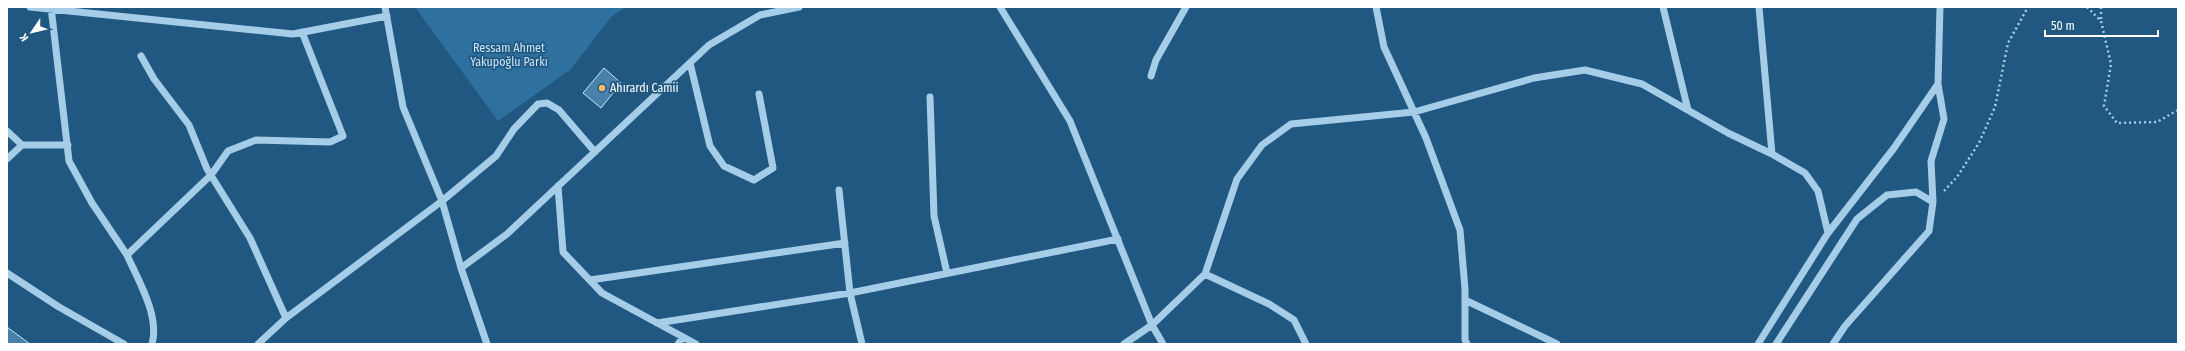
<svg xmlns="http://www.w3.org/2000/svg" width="2185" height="351" viewBox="0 0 2185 351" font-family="'Fira Sans Condensed',sans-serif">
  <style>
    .green { fill: #2f719e }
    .building { fill: #4882ab; stroke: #cae4f6 }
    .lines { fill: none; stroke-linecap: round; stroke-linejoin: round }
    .path { stroke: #a6cde8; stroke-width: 2.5; stroke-dasharray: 2 3; stroke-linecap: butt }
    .minor { stroke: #a6cde8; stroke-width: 7 }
    .poi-dot { fill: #f6b866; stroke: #205881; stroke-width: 1.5 }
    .labels { text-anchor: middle; stroke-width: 3.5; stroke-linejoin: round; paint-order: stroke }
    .park-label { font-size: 12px; fill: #cae4f6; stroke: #205881 }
    .poi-label { font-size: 12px; fill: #fff; stroke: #205881; text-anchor: start }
  </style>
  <rect width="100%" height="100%" fill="#205881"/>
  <path class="green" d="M415,7H626L611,17L571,69L498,121Z"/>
  <path class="building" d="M604,68L621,83L601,108L583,93Z
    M7,327L30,344H7Z"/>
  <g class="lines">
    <path class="path" d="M2087,7L2101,21L2111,64L2104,106L2117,123L2157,122L2178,110
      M2101,7V21
      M1944,191L1957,177L1979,143L1995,107L2008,43L2028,7"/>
    <path class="minor" d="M30,7L293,34L387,16
      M51,7L69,161L92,203L127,255L211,175L228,151L256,140L330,142L343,136L302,32
      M385,7L403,107L442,201L461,268L487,344
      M1000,7L1070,121L1152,325L1163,344
      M1376,7L1384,47L1426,138L1460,230L1465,289V340L1467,344
      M1663,7L1688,110
      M1759,7L1772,154
      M141,56L154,79L189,125L207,169L250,238L286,318
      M690,63L710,146L724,166L754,180L773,168L759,94
      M1151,76L1156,60L1186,7
      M930,97L934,216L947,273
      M7,131L22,145
      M7,159L22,145H68
      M558,186L563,252L602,293L696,344
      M839,190L850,293L862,344
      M1933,202L1931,161L1944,119L1938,84
      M127,255C138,280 160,316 152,344
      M461,268L507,234L709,45L760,15L799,7
      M7,273L59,307L124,344
      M1205,274L1269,304L1294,320L1306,344
      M590,280L845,243
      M1465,300L1557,344
      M657,323L850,293L1118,239
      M258,344L286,318L442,201L496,156L514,129L538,104L547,103L559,110L595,152
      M678,344L683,337
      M1124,344L1152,325L1205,274L1237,179L1262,145L1291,124L1414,112L1534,78L1585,70L1642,84L1728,133L1772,154L1805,173L1818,191L1828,233
      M1758,344L1828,233L1894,148L1938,84L1940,7
      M1776,344L1857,219L1887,195L1916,192L1933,202L1929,231L1845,326L1833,344"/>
  </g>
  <circle class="poi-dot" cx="602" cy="88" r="4"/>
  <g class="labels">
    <g class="park-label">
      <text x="509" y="52">Ressam Ahmet<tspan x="509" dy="14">Yakupoğlu Parkı</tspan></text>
    </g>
    <g class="poi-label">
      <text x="610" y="92">Ahırardı Camii</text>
    </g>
  </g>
  <rect width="2185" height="351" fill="none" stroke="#ffffff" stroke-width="16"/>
  <g transform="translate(32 32) rotate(235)" stroke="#205881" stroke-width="3" paint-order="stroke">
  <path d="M0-3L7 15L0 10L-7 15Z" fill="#ffffff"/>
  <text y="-6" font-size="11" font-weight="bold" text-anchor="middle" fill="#ffffff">K</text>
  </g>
  <path d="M2045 30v6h113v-6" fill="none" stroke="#ffffff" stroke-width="2"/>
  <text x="2051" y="30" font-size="12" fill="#ffffff" stroke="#205881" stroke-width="3" paint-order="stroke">50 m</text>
</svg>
